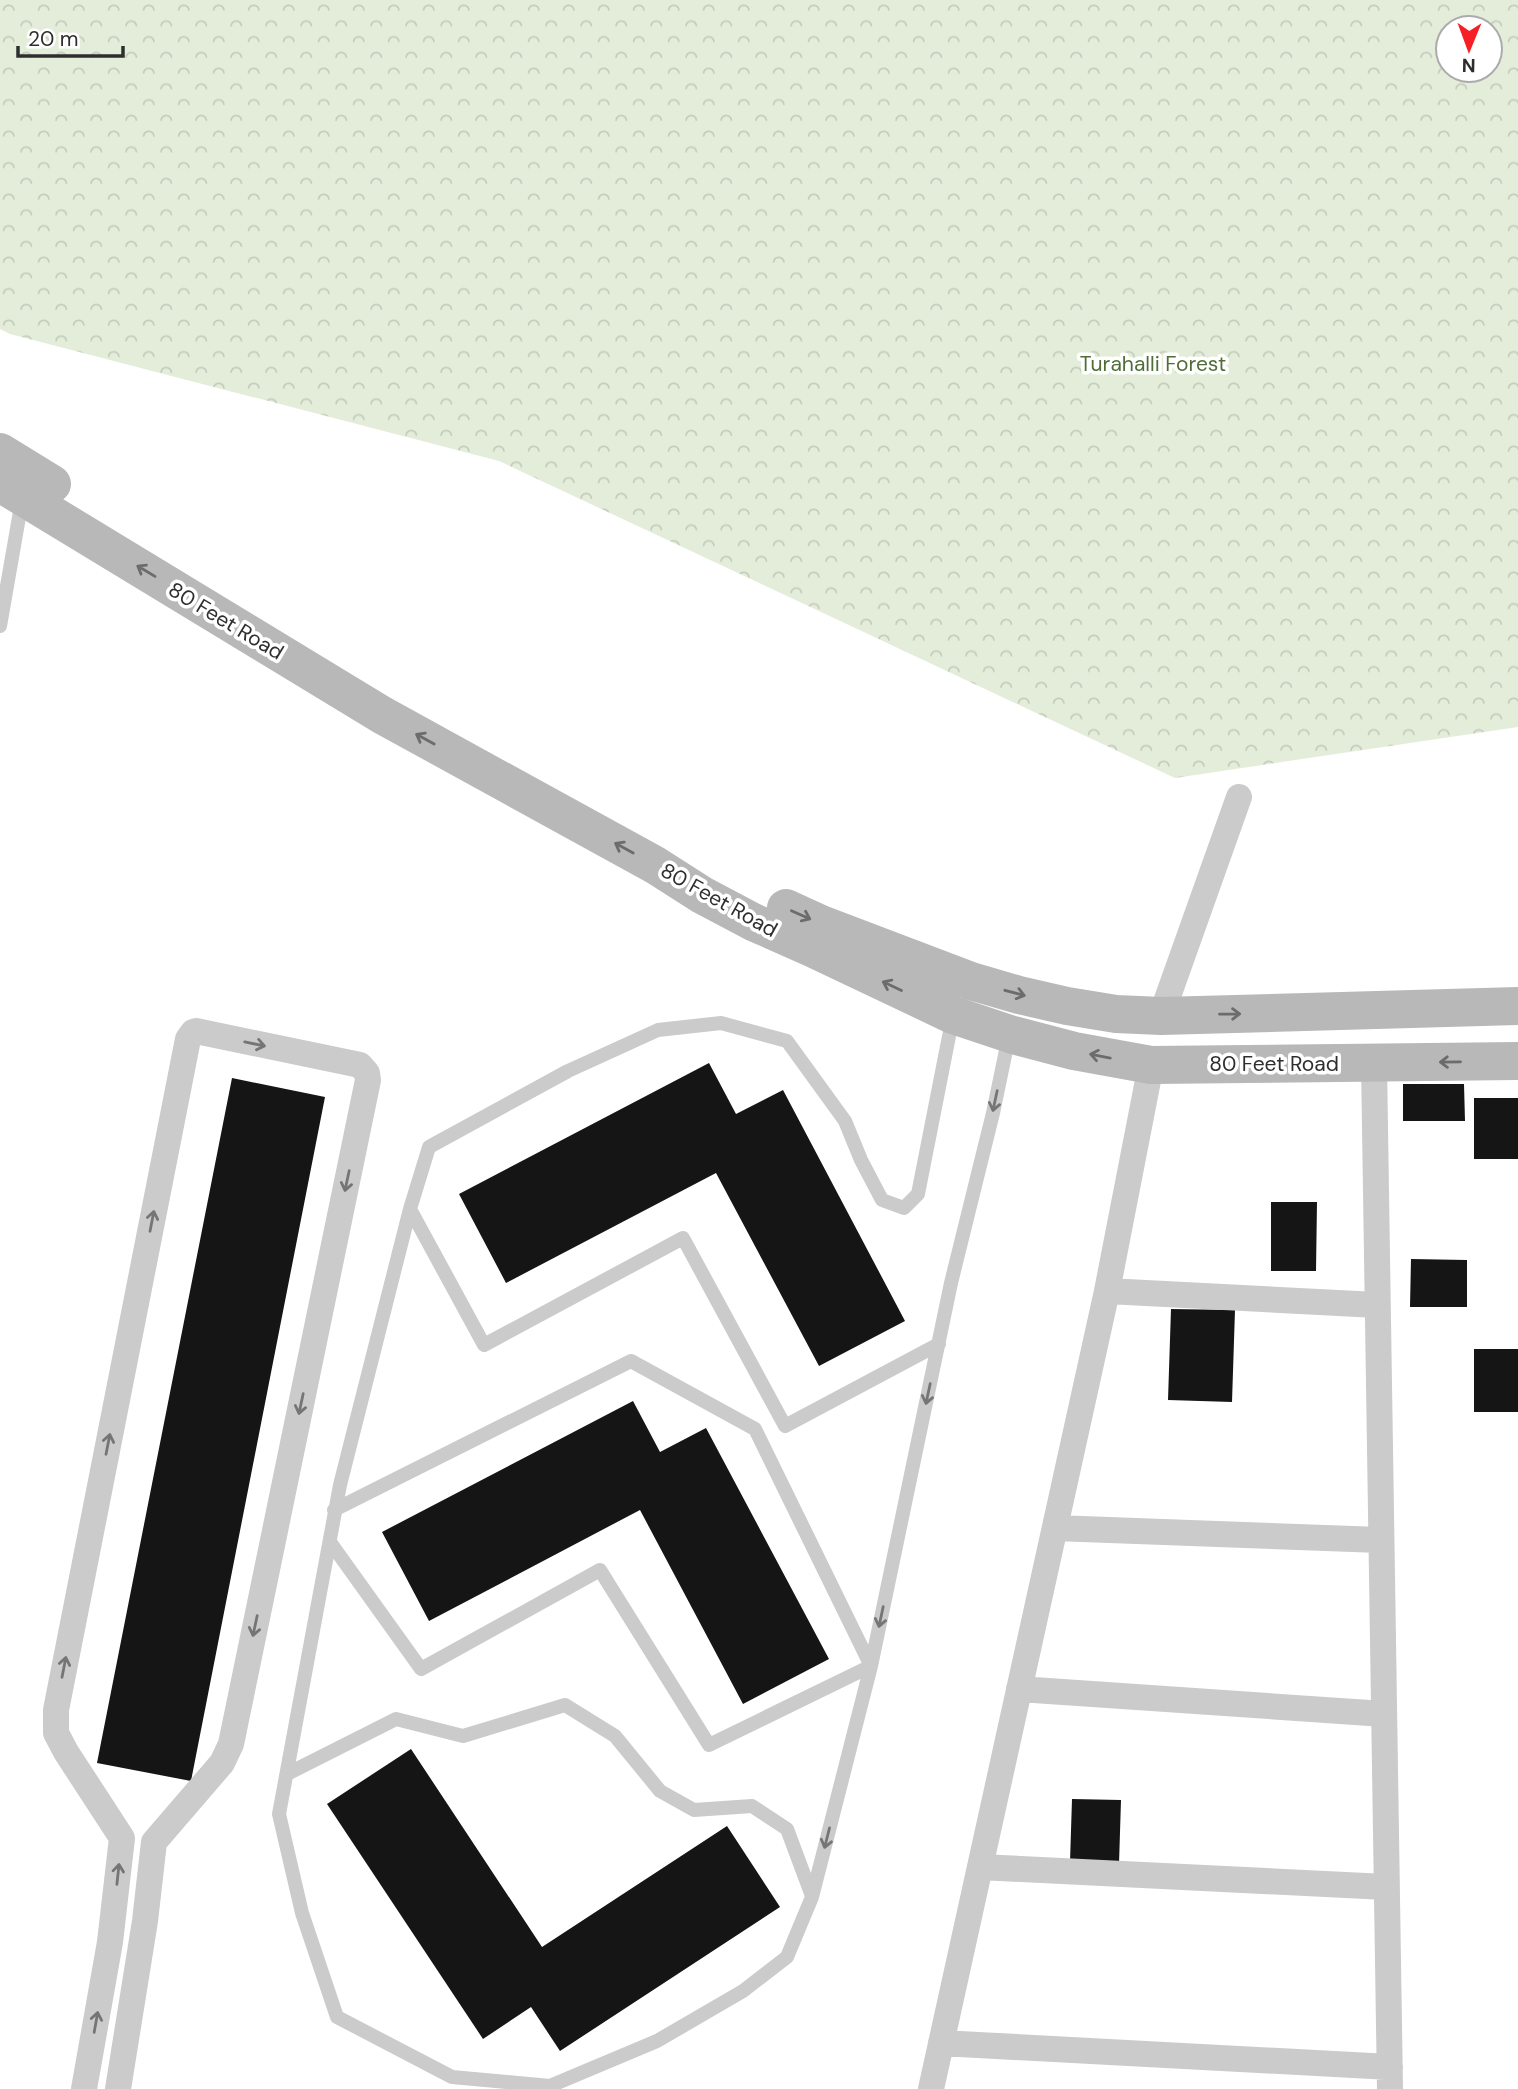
<svg xmlns="http://www.w3.org/2000/svg" width="1518" height="2089" viewBox="0 0 1518 2089" font-family="'DM Sans',sans-serif">
  <style>
    .forest { fill: url(#forest-crowns); fill-rule: evenodd }
    .building { fill: #151515 }
    .lines { fill: none; stroke-linecap: round; stroke-linejoin: round }
    .service { stroke: #cbcbcb; stroke-width: 14 }
    .minor { stroke: #cbcbcb; stroke-width: 26 }
    .secondary { stroke: #b8b8b8; stroke-width: 38 }
    .oneway { stroke: #6c6c6c }
    .oneway2 { stroke: #757575 }
    .labels { text-anchor: middle; stroke-width: 7; stroke-linejoin: round; paint-order: stroke }
    .park-label { font-size: 21px; fill: #4f6e37; stroke: #fff }
    .street-label { font-size: 21px; fill: #2e2e2e; stroke: #fff }
  </style>
  <defs>
    <pattern id="forest-crowns" width="20" height="18" patternUnits="userSpaceOnUse" patternTransform="scale(1.75)"><rect width="20" height="18" fill="#e4edda"/><path d="M2 6a3 3 0 1 1 6 0M12 15a3 3 0 1 1 6 0" fill="none" stroke="#c4ccbb"/></pattern>
  </defs>
  <rect width="100%" height="100%" fill="#fff"/>
  <path class="forest" d="M0,0H1518V727L1175,778L499,461L10,334L0,329ZM1448,28H1490V70H1448Z"/>
  <path class="building" d="M709,1063L736,1114L783,1090L905,1321L819,1366L716,1173L506,1283L459,1194Z
    M232,1078L325,1097L191,1781L97,1763Z
    M1403,1084H1464L1465,1121H1403Z
    M1474,1098H1518V1159H1474Z
    M1271,1202H1317L1316,1271H1271Z
    M1411,1259L1467,1260V1307H1410Z
    M1171,1309L1235,1310L1232,1402L1168,1400Z
    M1474,1349H1518V1412H1474Z
    M633,1401L660,1452L706,1428L829,1659L743,1704L640,1510L429,1621L382,1532Z
    M411,1749L542,1947L727,1826L780,1907L560,2051L531,2007L483,2039L327,1804Z
    M1072,1799L1121,1800L1119,1864L1070,1862Z"/>
  <g class="lines">
    <path class="service" d="M0,626L22,500
      M953,1016L918,1194L904,1208L882,1200L861,1160L845,1121L787,1041L721,1023L658,1030L568,1071L429,1147L410,1209L340,1485L279,1814L302,1913L337,2017L452,2077L550,2086L657,2041L743,1991L787,1957L812,1897L871,1666L951,1283L993,1113L1009,1036
      M410,1209L484,1345L683,1238L785,1426L939,1344
      M330,1542L421,1669L600,1570L709,1745L871,1666L755,1429L631,1361L334,1510
      M287,1774L396,1719L463,1736L565,1705L615,1736L660,1791L694,1810L752,1806L787,1829L812,1896"/>
    <path class="minor" d="M1161,1016L1239,797
      M1374,1063L1390,2089
      M1107,1291L1377,1305
      M1055,1528L1380,1540
      M1019,1689L1384,1714
      M980,1867L1386,1887
      M941,2043L1390,2067
      M84,2089L110,1942L122,1838L66,1752L56,1733V1710L188,1039L193,1032L196,1031L360,1065L367,1073L368,1080L231,1744L222,1763L154,1842L145,1921L118,2089
      M931,2089L1107,1291L1151,1065"/>
    <path class="secondary" d="M0,452L52,484
      M0,483L382,715L655,865L702,895L753,922L812,948L953,1015L1013,1035L1074,1051L1151,1065L1518,1061
      M786,908L821,924L971,981L1019,995L1067,1006L1116,1014L1161,1016L1518,1006"/>
  </g>
  <defs><path id="oneway-shaft" d="M-6 0H5M1.5-3L5.5 0L1.5 3" fill="none" stroke-width="1.6" stroke-linecap="round" stroke-linejoin="round" transform="scale(1.75)"/></defs>
  <g class="oneway">
    <use href="#oneway-shaft" transform="translate(146 571) rotate(-149)"/>
    <use href="#oneway-shaft" transform="translate(425 739) rotate(-151)"/>
    <use href="#oneway-shaft" transform="translate(624 848) rotate(-151)"/>
    <use href="#oneway-shaft" transform="translate(801 915) rotate(24)"/>
    <use href="#oneway-shaft" transform="translate(892 986) rotate(-155)"/>
    <use href="#oneway-shaft" transform="translate(1015 993) rotate(15)"/>
    <use href="#oneway-shaft" transform="translate(1230 1014) rotate(-1)"/>
    <use href="#oneway-shaft" transform="translate(1100 1056) rotate(-169)"/>
    <use href="#oneway-shaft" transform="translate(1450 1062) rotate(179)"/>
  </g>
  <g class="oneway2">
    <use href="#oneway-shaft" transform="translate(255 1044) rotate(12)"/>
    <use href="#oneway-shaft" transform="translate(995 1101) rotate(102)"/>
    <use href="#oneway-shaft" transform="translate(347 1181) rotate(102)"/>
    <use href="#oneway-shaft" transform="translate(152 1221) rotate(-79)"/>
    <use href="#oneway-shaft" transform="translate(928 1394) rotate(102)"/>
    <use href="#oneway-shaft" transform="translate(301 1404) rotate(102)"/>
    <use href="#oneway-shaft" transform="translate(108 1444) rotate(-79)"/>
    <use href="#oneway-shaft" transform="translate(881 1617) rotate(102)"/>
    <use href="#oneway-shaft" transform="translate(255 1626) rotate(102)"/>
    <use href="#oneway-shaft" transform="translate(64 1667) rotate(-79)"/>
    <use href="#oneway-shaft" transform="translate(827 1838) rotate(104)"/>
    <use href="#oneway-shaft" transform="translate(118 1874) rotate(-84)"/>
    <use href="#oneway-shaft" transform="translate(96 2022) rotate(-80)"/>
  </g>
  <g class="labels">
    <g class="park-label">
      <text x="1153" y="371">Turahalli Forest</text>
    </g>
    <g class="street-label">
      <text transform="translate(226 621) rotate(31)" y="7">80 Feet Road</text>
      <text transform="translate(719 900) rotate(29)" y="7">80 Feet Road</text>
      <text x="1274" y="1071">80 Feet Road</text>
    </g>
  </g>
  <g transform="translate(1469 49) rotate(181)"><circle r="33" fill="#ffffff" stroke="#ababab" stroke-width="2"/>
  <path d="M0-5L12 26L0 18L-12 26Z" fill="#f61f26"/>
  <text y="-10" font-size="19" font-weight="bold" text-anchor="middle" fill="#2e2e2e">N</text>
  </g>
  <path d="M18 46v10h105v-10" fill="none" stroke="#2e2e2e" stroke-width="3.5"/>
  <text x="28" y="46" font-size="21" fill="#2e2e2e" stroke="#ffffff" stroke-width="5" paint-order="stroke">20 m</text>
</svg>
